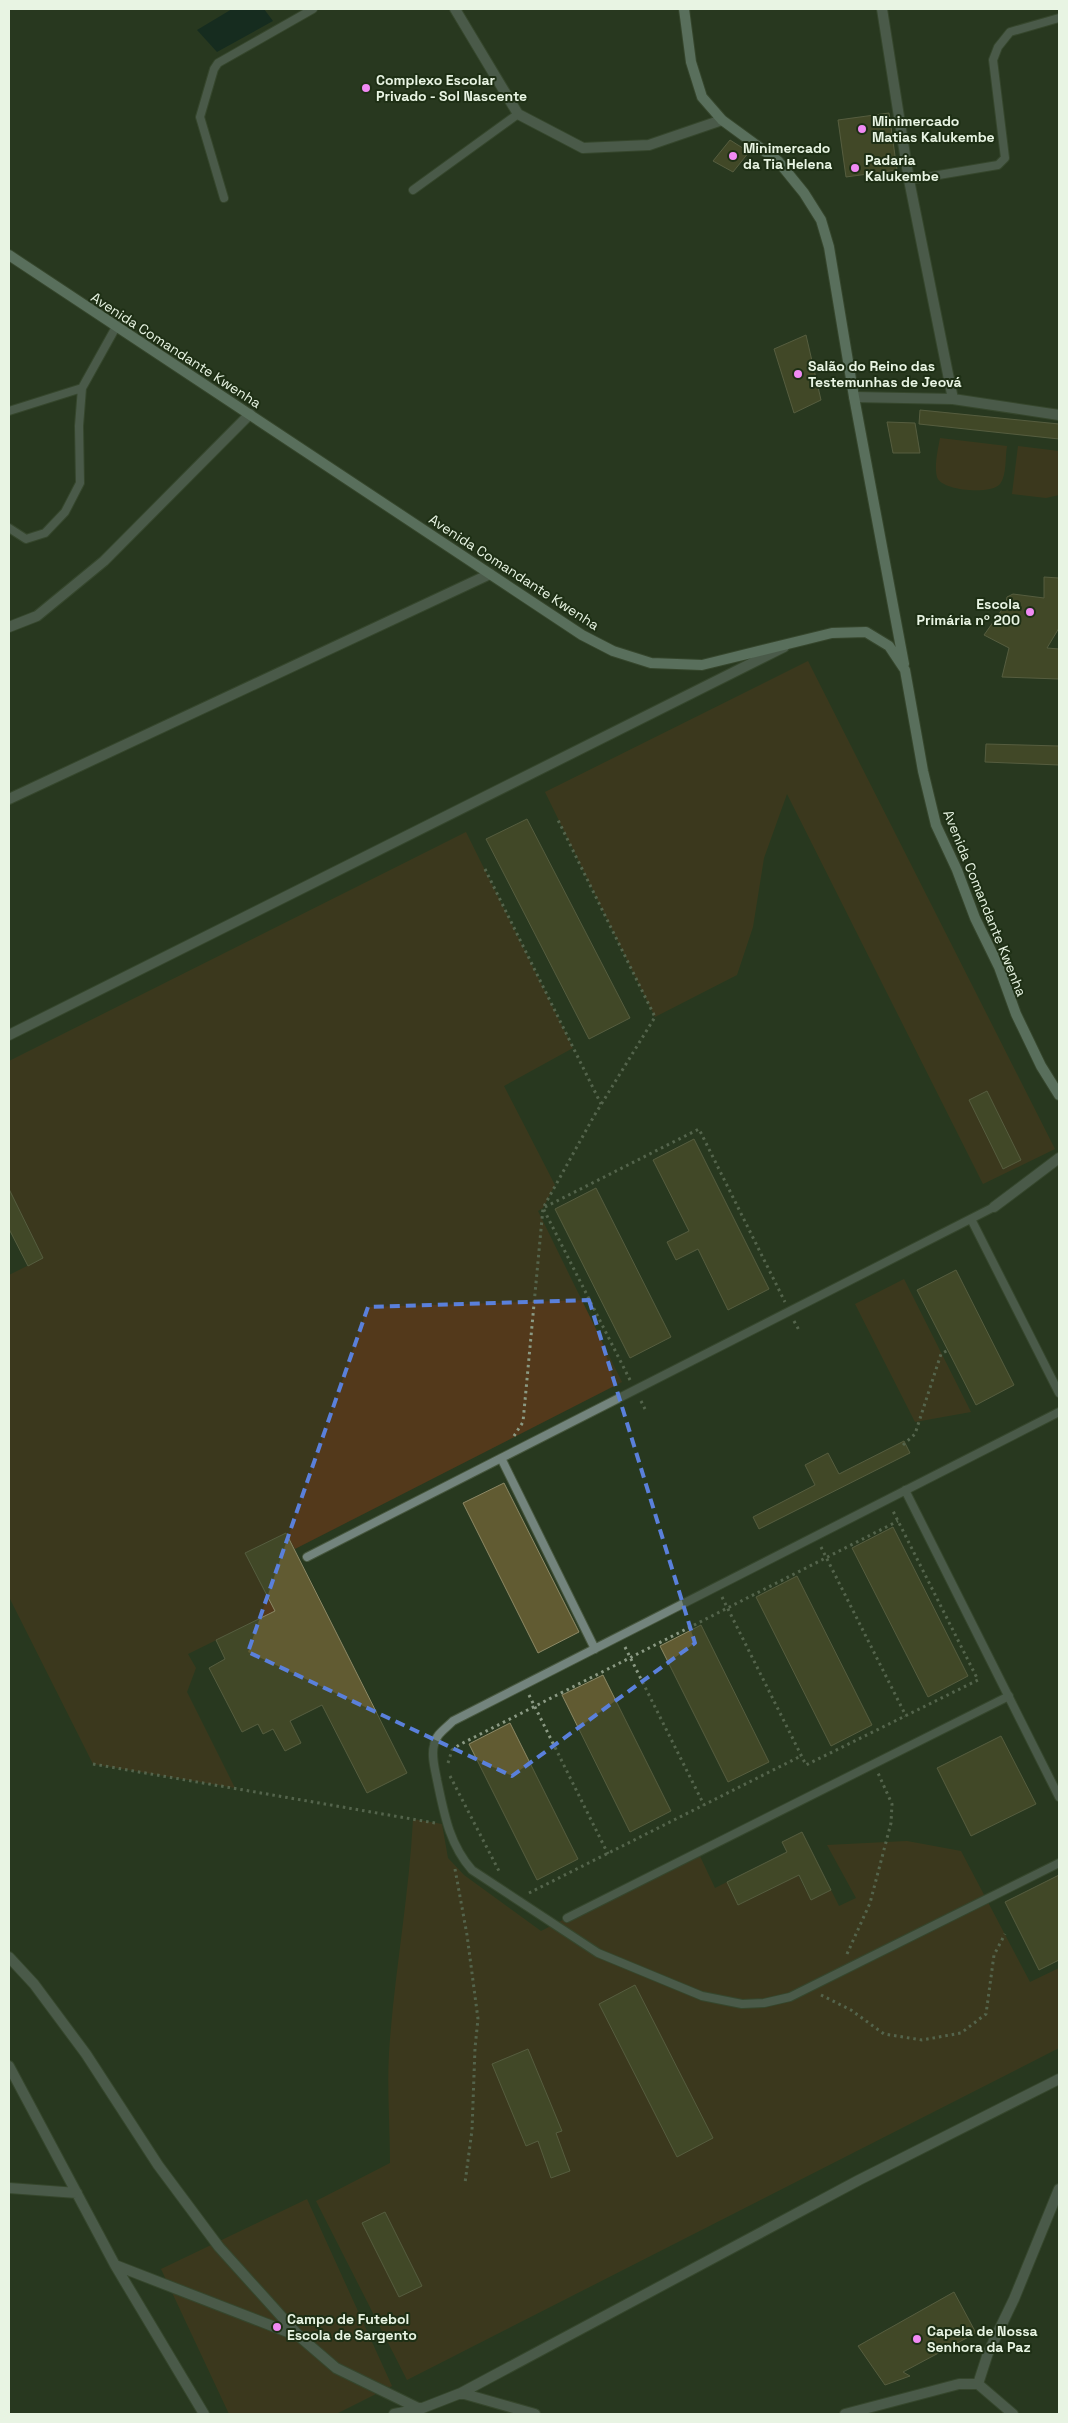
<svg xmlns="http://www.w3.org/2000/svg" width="1068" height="2423" viewBox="0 0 1068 2423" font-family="'Space Grotesk',sans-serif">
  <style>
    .green { fill: #53391b }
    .water { fill: #001d20 }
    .building { fill: #615b32; stroke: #8d8966 }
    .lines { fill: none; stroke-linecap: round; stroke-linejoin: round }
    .lane-casing { stroke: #47573e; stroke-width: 10 }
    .street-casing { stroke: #47573e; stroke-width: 12 }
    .secondary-casing { stroke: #47573e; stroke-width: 12 }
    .path { stroke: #8b9a84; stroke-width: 3; stroke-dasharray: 2.5 4; stroke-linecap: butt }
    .lane { stroke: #73847d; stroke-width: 8 }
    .street { stroke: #73847d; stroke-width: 10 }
    .secondary { stroke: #96b1a6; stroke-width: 10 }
    .marked { fill: none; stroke: #5a80db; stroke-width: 4; stroke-dasharray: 10 6; stroke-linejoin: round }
    .poi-dot { fill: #f18af4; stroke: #1e2f15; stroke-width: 2 }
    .labels { text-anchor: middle; stroke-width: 4; stroke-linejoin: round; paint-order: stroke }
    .poi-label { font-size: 14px; font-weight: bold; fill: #e8f4e3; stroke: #1e2f15; text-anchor: start }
    .street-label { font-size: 14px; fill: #e8f4e3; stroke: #1e2f15 }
  </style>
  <rect width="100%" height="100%" fill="#28391f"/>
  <path class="green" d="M940,438L1007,446C1005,456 1007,475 1000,484C991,495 941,491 937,477C934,466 938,449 940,438Z
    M1018,446L1059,451V495L1046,498L1012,494Z
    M808,661L1055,1149L983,1184L787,794L764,858L753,927L737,975L655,1017L545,792Z
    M466,832L573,1048L504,1086L555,1185L543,1208L538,1211L622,1382L295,1549L286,1533L245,1553L275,1611L188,1654L196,1668L187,1692L235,1788L93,1764L9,1597V1275L43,1258L9,1189V1061Z
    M904,1279L971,1412L915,1422L855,1304Z
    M413,1819L442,1824L448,1858L464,1875L541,1931L698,1852L715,1888L727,1882L738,1905L798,1875L811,1900L831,1890L839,1906L856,1898L827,1845L907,1841L961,1851L1030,1982L1059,1968V2048L407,2380L316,2201L390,2163C390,2127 387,2090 389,2053C394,1975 409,1898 413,1819Z
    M307,2199L392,2386L336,2414H229L161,2269Z"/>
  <path class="water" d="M232,9H264L273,21L217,52L197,30Z"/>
  <path class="building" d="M889,113L897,170L846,177L838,120Z
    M730,140L749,152L733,172L713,161Z
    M806,335L821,400L794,413L774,349Z
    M920,410L1059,424V439L919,424Z
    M887,422L915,423L920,453H893Z
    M1044,577L1059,578V628L1047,648L1059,649V679L1002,677L1009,648L984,635L1006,604L1007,597L1013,594L1044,598Z
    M986,744L1059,746V765L985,762Z
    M527,819L630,1018L589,1039L486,839Z
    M987,1091L1021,1160L1003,1169L969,1100Z
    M694,1139L769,1289L728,1310L698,1249L676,1260L667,1242L689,1231L653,1160Z
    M596,1188L671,1337L630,1358L555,1209Z
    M9,1189L43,1258L28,1266L9,1229Z
    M956,1270L1014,1385L976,1405L917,1290Z
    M904,1441L910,1453L759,1529L753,1517L815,1485L805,1465L828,1453L839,1474Z
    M504,1483L579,1632L538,1653L463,1503Z
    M893,1527L968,1676L928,1697L852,1548Z
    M286,1533L407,1773L367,1793L322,1705L290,1721L301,1743L285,1751L273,1729L263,1734L258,1724L242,1732L209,1668L225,1659L216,1640L275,1611L245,1553Z
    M797,1576L872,1725L831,1746L756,1597Z
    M701,1625L769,1762L728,1782L660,1646Z
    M603,1675L671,1811L630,1832L562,1695Z
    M510,1723L578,1859L537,1880L469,1744Z
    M1001,1736L1036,1804L971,1836L937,1768Z
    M802,1832L831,1890L811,1900L799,1875L738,1905L727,1882L787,1852L782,1842Z
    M1059,1875V1960L1039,1970L1005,1902Z
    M635,1985L713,2138L677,2157L599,2004Z
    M528,2049L562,2131L556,2133L570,2171L551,2178L538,2141L526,2146L492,2064Z
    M385,2212L422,2286L399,2297L362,2223Z
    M954,2292L976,2333L903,2372L910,2376L885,2385L858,2346Z"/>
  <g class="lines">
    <g class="lane-casing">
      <path id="lane" d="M909,180L998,165L1005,158L993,60L998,47L1010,32L1059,18
        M413,190L518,114
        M224,198L200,117L214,69L218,63L313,9
        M9,411L82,388
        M9,528L26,539L45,533L65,512L80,483L79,426L82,388L116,327
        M971,1219L1059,1393
        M1059,1412L453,1721C445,1729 436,1734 434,1745C431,1756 435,1769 437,1780C444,1813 449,1844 472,1870L598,1953L702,1996L742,2004L764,2003L790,1997L1059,1863
        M501,1458L595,1649
        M905,1490L1059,1797
        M307,1557L994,1207
        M567,1918L1009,1696"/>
    </g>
    <g class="street-casing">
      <path id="street" d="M455,9L518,114L583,148L649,145L722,120
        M882,9L909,180L953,399
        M854,397L953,399L1059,415
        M9,627L37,616L104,561L250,414
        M9,799L490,574
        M9,1035L784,647
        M994,1207L1059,1158
        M9,1957L34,1984L86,2054L158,2165L219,2247L300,2337L336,2368L420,2409
        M9,2066L115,2265L204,2414
        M9,2188L77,2193
        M115,2265L298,2336
        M978,2384L988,2353L1014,2299L1059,2189
        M461,2393L535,2414
        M394,2414L420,2409L461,2393L859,2180L1059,2079
        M845,2414L959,2384H978L1013,2414"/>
    </g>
    <g class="secondary-casing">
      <path id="secondary" d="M684,9L691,62L702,97L722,120L778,161L804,193L821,220L829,247L854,397L904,664
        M9,255L582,635L613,651L651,663L702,665L832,633L866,632L889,646L905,670L923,771L936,825L957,870L975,918L999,967L1016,1014L1041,1066L1059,1095"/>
    </g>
    <path class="path" d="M485,869L601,1104
      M794,1321L800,1332
      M630,1380L543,1208L699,1129L785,1302
      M641,1401L645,1409
      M514,1436L523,1422L543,1208L594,1116L655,1017L557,818
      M903,1445L915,1434L941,1354L948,1350
      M821,1547L906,1716
      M722,1597L806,1765L978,1680L892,1509
      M625,1647L704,1805
      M529,1695L608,1854
      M448,1763L452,1750L459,1745L898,1521
      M93,1764L435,1823
      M450,1776L500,1873
      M455,1869L467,1935L478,2019L475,2048L472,2130L465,2183
      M529,1893L801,1756
      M847,1954L870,1903L891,1823L892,1804L878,1773
      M821,1995L851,2010L884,2034L922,2040L961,2033L986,2014L994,1955L1005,1934"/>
    <use href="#lane" class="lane"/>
    <use href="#street" class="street"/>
    <use href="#secondary" class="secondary"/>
  </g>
  <path d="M0 0H1068V2423H0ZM589,1300L695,1643L512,1776L248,1652L368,1307Z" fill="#28391f" fill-opacity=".55" fill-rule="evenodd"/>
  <path class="marked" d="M589,1300L695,1643L512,1776L248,1652L368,1307Z"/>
  <g class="poi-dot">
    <circle cx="366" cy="88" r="5"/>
    <circle cx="862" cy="129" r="5"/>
    <circle cx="733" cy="156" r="5"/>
    <circle cx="855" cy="168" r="5"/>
    <circle cx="798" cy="374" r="5"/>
    <circle cx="1030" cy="612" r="5"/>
    <circle cx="277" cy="2327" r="5"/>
    <circle cx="917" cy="2339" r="5"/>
  </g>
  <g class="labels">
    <g class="poi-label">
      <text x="376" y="85">Complexo Escolar<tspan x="376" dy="16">Privado - Sol Nascente</tspan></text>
      <text x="872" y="126">Minimercado<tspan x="872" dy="16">Matias Kalukembe</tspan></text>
      <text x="743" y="153">Minimercado<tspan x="743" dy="16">da Tia Helena</tspan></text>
      <text x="865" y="165">Padaria<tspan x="865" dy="16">Kalukembe</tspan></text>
      <text x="808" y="371">Salão do Reino das<tspan x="808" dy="16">Testemunhas de Jeová</tspan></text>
      <text x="1020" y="609" text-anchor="end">Escola<tspan x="1020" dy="16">Primária nº 200</tspan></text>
      <text x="287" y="2324">Campo de Futebol<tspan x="287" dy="16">Escola de Sargento</tspan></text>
      <text x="927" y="2336">Capela de Nossa<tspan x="927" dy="16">Senhora da Paz</tspan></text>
    </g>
    <g class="street-label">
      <text transform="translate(176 350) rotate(33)" y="5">Avenida Comandante Kwenha</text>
      <text transform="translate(514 572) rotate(33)" y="5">Avenida Comandante Kwenha</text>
      <text transform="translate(985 903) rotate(68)" y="5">Avenida Comandante Kwenha</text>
    </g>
  </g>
  <rect width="1068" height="2423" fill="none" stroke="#e8f4e3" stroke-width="20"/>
</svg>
